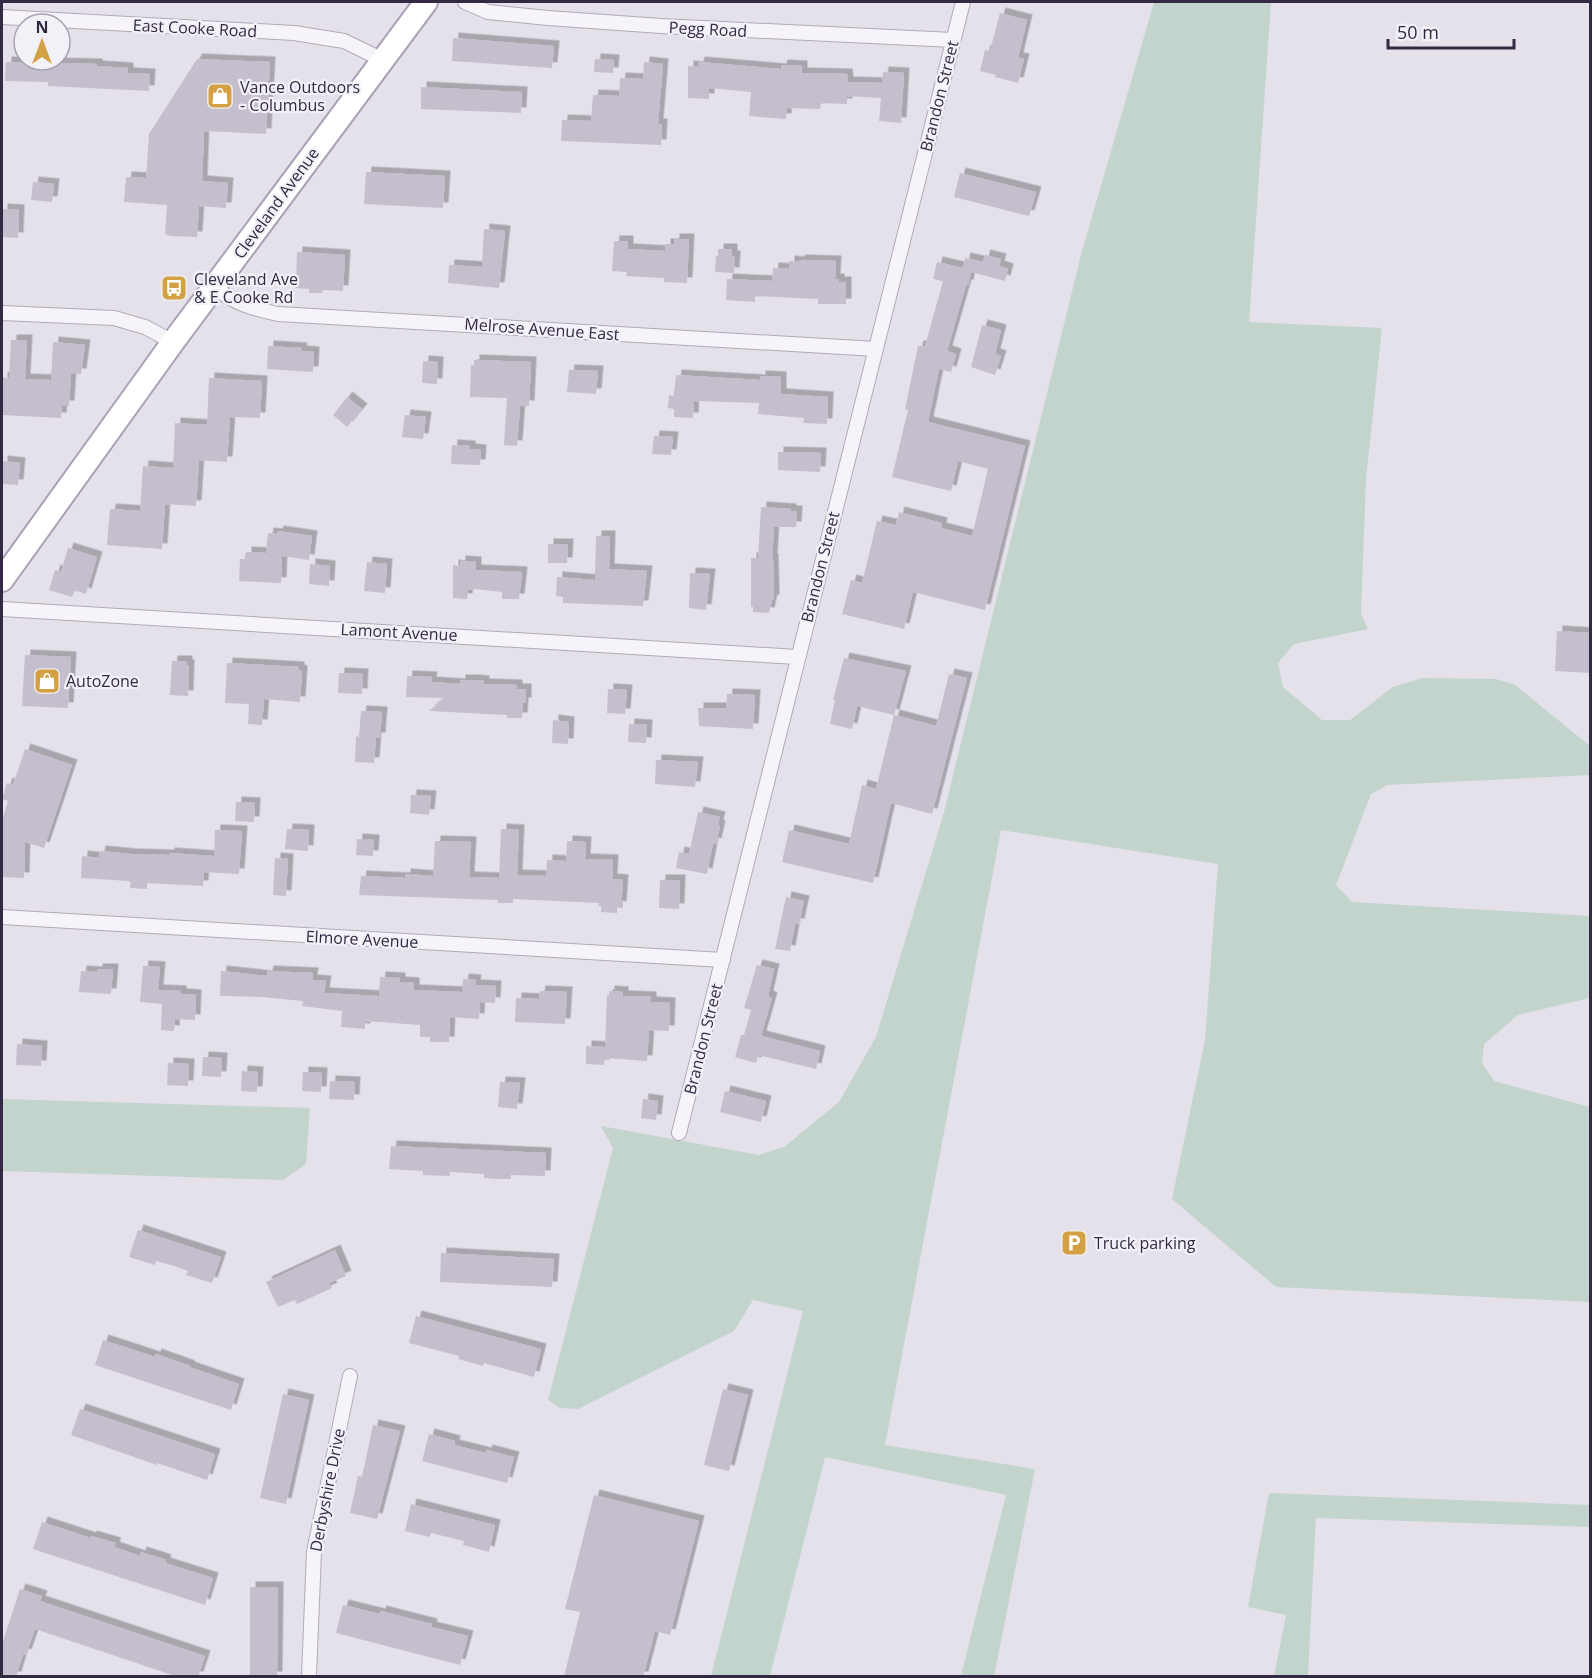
<svg xmlns="http://www.w3.org/2000/svg" width="1592" height="1678" viewBox="0 0 1592 1678" font-family="'Open Sans',sans-serif">
  <style>
    .green { fill: #c2d4cc }
    .building { fill: #c5becd; filter: url(#shadow) }
    .lines { fill: none; stroke-linecap: round; stroke-linejoin: round }
    .street-casing { stroke: #b0aab8; stroke-width: 16 }
    .primary-casing { stroke: #a9a0b6; stroke-width: 26 }
    .street { stroke: #f6f4f8; stroke-width: 14 }
    .primary { stroke: #fff; stroke-width: 22 }
    .labels { text-anchor: middle; stroke-width: 4.5; stroke-linejoin: round; paint-order: stroke }
    .street-label { font-size: 16px; fill: #342943; stroke: #f3f1f8 }
    .poi-label { font-size: 16px; fill: #342943; stroke: #f3f1f8; text-anchor: start }
  </style>
  <defs>
    <filter id="shadow"><feDropShadow dx="5.5" dy="-5.5" stdDeviation="0" flood-color="#0004"/></filter>
  </defs>
  <rect width="100%" height="100%" fill="#e5e1ea"/>
  <path class="green" d="M1154,2H1271L1249,322L1382,328L1366,479L1361,614L1368,629L1294,644L1278,663L1283,687L1322,720H1350L1393,687L1423,678L1496,679L1515,685L1590,746V775L1387,785L1371,794L1336,885L1352,902L1590,916V998L1518,1015L1484,1044L1482,1063L1494,1081L1590,1107V1302L1276,1287L1172,1199L1205,1040L1218,864L1001,830L885,1445L1035,1469L994,1676H961L1006,1495L825,1457L770,1676H711L803,1311L753,1300L734,1331L578,1409L560,1408L548,1400L613,1148L601,1126L759,1155L784,1147L839,1102L876,1037L944,812L1081,255Z
    M2,1099L310,1108L306,1164L283,1180L2,1171Z
    M1269,1493L1590,1505V1527L1316,1518L1308,1676H1274L1286,1615L1248,1607Z"/>
  <path class="building" d="M1000,13L1027,20L1018,58L1024,59L1018,83L995,77L996,75L980,71L985,50L990,51Z
    M453,38L554,46L552,68L452,61Z
    M197,59L270,62L266,134L204,131L202,181L228,183L226,208L199,206L197,237L170,236L165,234L167,205L124,202L126,177L146,178L149,134Z
    M595,59L614,60L613,73L594,72Z
    M6,62L97,64V66L128,68V73L150,74L149,91L48,86V82L5,81Z
    M644,62L663,64L658,124H662L661,145L561,141L562,120L591,121L593,95L619,96L620,78L643,79Z
    M699,62L781,69L782,65L802,66V73L847,74L848,82L882,83L883,72L904,73L901,123L879,121L881,98L847,96V104L821,103L820,109L787,108L786,119L749,116L751,92L709,88V99L688,98V66L698,67Z
    M421,87L522,92L521,113L421,109Z
    M366,172L445,176L443,208L364,204Z
    M960,173L1036,192L1029,216L954,197Z
    M33,182L54,184L52,202L31,200Z
    M2,209L19,210L18,238L2,237Z
    M484,229L505,231L499,288L448,283L449,265L482,267Z
    M674,239H689L687,283L664,282V278L626,276L627,272L612,271L614,241H628V249L665,251V244H674Z
    M718,249H732V256H735L734,273L715,272L716,256H718Z
    M297,252L345,255L343,291L323,290L322,293H309V289L296,288Z
    M985,255L1001,259L999,266L1008,269L1005,281L971,272L968,285H966L947,351L956,354L951,372L939,369L928,422L1025,446L985,610L913,592L904,629L842,614L851,580L862,583L877,521L896,525L899,512L942,523L941,528L972,536L988,469L958,461L951,491L892,477L908,410L905,409L918,346H925L943,281L933,279L937,262L963,268L965,258L983,262Z
    M800,260L836,261L835,279H839V282H846V304H818V299L755,296V302L726,300L727,279L772,281L773,268L789,269V261L799,262Z
    M982,325L1001,330L995,354L1001,356L995,375L971,367Z
    M11,340H27L25,379L51,380L53,342L85,345L81,374H71L69,406H62L61,418L2,415V377L9,378Z
    M268,346L302,348L301,351L314,352L313,372L267,369Z
    M474,360L531,362L529,406H520L517,446L504,445L507,398L470,397L471,365H474Z
    M423,361L438,362L437,384L422,383Z
    M569,370L598,371L596,394L567,392Z
    M676,375L760,380V376L781,377V394L828,397L827,424L803,423L804,418L758,414L759,403L694,401L693,418L674,417V409L668,408L669,395L674,396Z
    M209,378L262,381L260,418L230,417L227,462L199,460L196,506L165,504L162,549L107,545L110,509L140,511L143,466L173,468L175,423L207,425Z
    M347,397L362,409L347,427L333,415Z
    M405,415L426,417L423,439L402,437Z
    M654,436L673,437L671,455L652,454Z
    M452,445L470,446V449L481,450L480,465L451,464Z
    M778,452L821,453L820,472L778,470Z
    M2,461L20,463L18,485L2,484Z
    M761,507L791,509V511H797L796,527H774L772,559H773L774,600H772L769,613L753,612V607H751V558H758Z
    M278,531L312,536L309,560L282,556L281,583L239,581L240,559H246V552L266,553L268,533L277,534Z
    M596,536H610L609,569L647,571L643,606L563,603V597L556,596L557,577L595,580Z
    M548,544H568L567,563H548Z
    M68,548L97,557L86,594L75,590L72,597L49,590L55,570L61,572Z
    M460,561L476,562V570L522,572L519,599H502V592L475,589L468,590L467,599L453,598V565L460,566Z
    M367,562L387,564L385,593L364,591Z
    M310,564L330,566L329,586L309,584Z
    M690,573L710,574L706,610L689,608Z
    M1557,631L1590,633V673L1555,671Z
    M25,655L71,657L68,708L22,706Z
    M844,658L906,671L894,715L857,706L852,729L830,724L835,700H833Z
    M172,661H187V665H189L188,696L170,695Z
    M227,663L299,667V670L302,671L300,702L264,699L262,725L248,724L249,704L225,703Z
    M339,673L363,674L362,694L338,693Z
    M949,674L967,678L932,814L891,803L873,883L782,862L789,830L849,844L862,785L876,789L894,715L936,726Z
    M407,676L432,677L431,682L460,684V680H473L484,681V684L517,685V689H526V703H523L522,718H507V715L429,711L445,698L406,697Z
    M608,689L627,690L625,714L607,713Z
    M727,694L755,695L753,729L699,726L698,708H726Z
    M361,711L382,712L380,738H376L374,763L355,762L356,736L359,737Z
    M553,720L569,722L568,744L552,743Z
    M629,724L647,725L646,743L628,742Z
    M25,749L72,765L44,848L25,842L24,878L2,877V820L8,801L2,799L7,783L13,785Z
    M656,760L698,762L695,787L655,784Z
    M411,795L431,796L429,815L410,813Z
    M236,802L255,803L254,822L235,821Z
    M698,812L720,817L718,825L720,826L716,844L713,843L707,874L676,868L679,852L689,854Z
    M287,829L309,830L308,851L285,849Z
    M501,829L519,830L517,875L546,876L547,860L566,861L567,841L586,842L585,859L613,860L612,879L623,880L621,907L617,906V913L601,912V906H598L599,903L513,899V903H498V900L359,895L361,876L405,878V874L433,876L435,841L471,842L469,877L499,878Z
    M215,830L242,831L239,874L204,872L203,886L147,883V889L130,888L131,883L129,881L81,878L82,856L99,858L100,851L131,854L169,855V853L214,856Z
    M357,839L374,840L373,856L356,855Z
    M275,858L288,859L286,896L273,895Z
    M660,880H680L679,909L659,908Z
    M786,897L804,901L799,924H795L790,951L775,949Z
    M757,965L774,969L768,996L772,998L761,1036L820,1051L816,1069L758,1055L756,1063L735,1057L741,1035H744L751,1010L744,1008Z
    M143,966L160,967L158,990L181,991V994L196,995L195,1020L175,1019L174,1031L161,1030L162,1004L140,1002Z
    M97,969H113L111,994L79,992L81,971L97,972Z
    M221,971L267,976L268,971L313,973L312,980L326,981L324,993L379,996L380,977L400,978V982L414,983V990L462,992L463,979L476,980L475,985L496,986L495,1003L480,1002L479,1019L450,1017L449,1042H430V1037H420V1025L365,1021V1029L341,1027L342,1011L302,1006L303,1001L262,997L220,996Z
    M540,991L567,992L565,1024L515,1022L516,998L539,999Z
    M609,991L623,992V996H625L651,997V1002L670,1003L669,1031L649,1030L647,1061L605,1058L604,1065L586,1064V1046L605,1047L607,995H609Z
    M17,1044L42,1046L41,1066L16,1065Z
    M203,1057L222,1058L221,1077L202,1076Z
    M168,1063L189,1064L188,1086L167,1085Z
    M242,1071L258,1072L257,1092L241,1091Z
    M303,1072L322,1073L321,1092L302,1091Z
    M330,1081L355,1082L354,1100L329,1099Z
    M500,1082L520,1083L517,1109L498,1107Z
    M725,1091L766,1101L761,1122L720,1112Z
    M643,1099L658,1101L656,1120L641,1118Z
    M391,1146L546,1153L545,1176L511,1175V1179H497L484,1178V1174L450,1172V1176L423,1175V1171L389,1169Z
    M138,1230L221,1257L212,1283L186,1275L188,1271L171,1265L156,1261L155,1265L129,1257Z
    M335,1250L346,1276L329,1283L332,1288L297,1304L295,1300L278,1307L266,1282Z
    M441,1253L554,1259L552,1287L440,1282Z
    M416,1316L541,1349L534,1377L484,1363L483,1366L458,1359L459,1356L409,1343Z
    M103,1340L155,1357L156,1354L190,1366L189,1367L239,1384L231,1410L95,1365Z
    M723,1389L748,1395L729,1471L704,1465Z
    M283,1394L309,1400L286,1504L260,1498Z
    M80,1409L215,1454L207,1480L157,1463V1465L71,1435Z
    M373,1425L400,1431L377,1519L350,1513L358,1476L362,1477Z
    M429,1434L455,1441L454,1445L486,1453L487,1450L514,1457L507,1483L422,1461Z
    M594,1495L699,1521L670,1635L655,1631L643,1677H564L580,1612L565,1609Z
    M411,1504L495,1525L489,1552L463,1545L464,1541L431,1533L430,1537L405,1531Z
    M42,1522L91,1538V1536L116,1543L114,1547L140,1556L141,1552L154,1556L166,1560L165,1563L213,1578L205,1605L33,1549Z
    M250,1587H278L277,1677H250Z
    M20,1589L42,1596L40,1601L205,1656L198,1677H178L35,1629L26,1655L23,1654L16,1677H2V1644Z
    M343,1605L380,1614L381,1611L408,1618L432,1624L431,1627L468,1636L460,1665L336,1633Z"/>
  <g class="lines">
    <g class="street-casing">
      <path id="street" d="M465,2L488,12L548,18L661,26L953,40
        M2,17L294,33L344,41L383,60
        M214,288C238,304 250,308 278,314L876,349
        M2,313L114,318L145,327L173,342
        M2,609L797,657
        M2,917L723,960
        M679,1133L963,2
        M309,1676L314,1552L350,1376"/>
    </g>
    <g class="primary-casing">
      <path id="primary" d="M2,580L173,342L426,2"/>
    </g>
    <use href="#street" class="street"/>
    <use href="#primary" class="primary"/>
  </g>
  <defs>
    <g id="shop-square" transform="scale(1.35)"><rect x="-9" y="-9" width="18" height="18" rx="4" fill="#d3a143" stroke="#f3f1f8"/><path d="M-5-2.5h2.3a2.7 3.5 0 0 1 5.4 0H5L5.5 6h-11ZM-1.5-2.5h3a1.5 2.3 0 0 0-3 0Z" fill="#fff"/></g>
    <g id="bus-square" transform="scale(1.35)"><rect x="-9" y="-9" width="18" height="18" rx="4" fill="#d3a143" stroke="#f3f1f8"/><path d="M-5-6H5V4H4V6H2V4H-2V6H-4V4H-5ZM-3.5-4V0h7V-4ZM-3.5 1.2v1.5H-2V1.2ZM2 1.2v1.5H3.5V1.2Z" fill="#fff"/></g>
    <g id="parking-square" transform="scale(1.35)"><rect x="-9" y="-9" width="18" height="18" rx="4" fill="#d3a143" stroke="#f3f1f8"/><path d="M-3.5-5.5H1a3.5 3.5 0 0 1 0 7H-1V5.5H-3.5ZM-1-3.4V-.6H.8a1.4 1.4 0 0 0 0-2.8Z" fill="#fff"/></g>
  </defs>
  <g fill-rule="evenodd">
    <use href="#shop-square" x="220" y="96"/>
    <use href="#bus-square" x="174" y="288"/>
    <use href="#shop-square" x="47" y="681"/>
    <use href="#parking-square" x="1074" y="1243"/>
  </g>
  <g class="labels">
    <g class="street-label">
      <text transform="translate(195 28) rotate(3)" y="6">East Cooke Road</text>
      <text transform="translate(708 29) rotate(3)" y="6">Pegg Road</text>
      <text transform="translate(939 96) rotate(-76)" y="6">Brandon Street</text>
      <text transform="translate(276 203) rotate(-54)" y="6">Cleveland Avenue</text>
      <text transform="translate(542 329) rotate(4)" y="6">Melrose Avenue East</text>
      <text transform="translate(820 567) rotate(-76)" y="6">Brandon Street</text>
      <text transform="translate(399 632) rotate(3)" y="6">Lamont Avenue</text>
      <text transform="translate(362 939) rotate(3)" y="6">Elmore Avenue</text>
      <text transform="translate(703 1039) rotate(-76)" y="6">Brandon Street</text>
      <text transform="translate(327 1490) rotate(-79)" y="6">Derbyshire Drive</text>
    </g>
    <g class="poi-label">
      <text x="240" y="93">Vance Outdoors<tspan x="240" dy="18">- Columbus</tspan></text>
      <text x="194" y="285">Cleveland Ave<tspan x="194" dy="18">&amp; E Cooke Rd</tspan></text>
      <text x="66" y="687">AutoZone</text>
      <text x="1094" y="1249">Truck parking</text>
    </g>
  </g>
  <rect width="1592" height="1678" fill="none" stroke="#342943" stroke-width="6"/>
  <g transform="translate(42 42)"><circle r="28" fill="#f3f1f8" stroke="#a7a1b0" stroke-width="1.5"/>
  <path d="M0-4.5L10 22L0 15L-10 22Z" fill="#d3a143"/>
  <text y="-9" font-size="16" font-weight="bold" text-anchor="middle" fill="#342943">N</text>
  </g>
  <path d="M1388 39v9h126v-9" fill="none" stroke="#342943" stroke-width="3"/>
  <text x="1397" y="39" font-size="18" fill="#342943" stroke="#f3f1f8" stroke-width="4.5" paint-order="stroke">50 m</text>
</svg>
